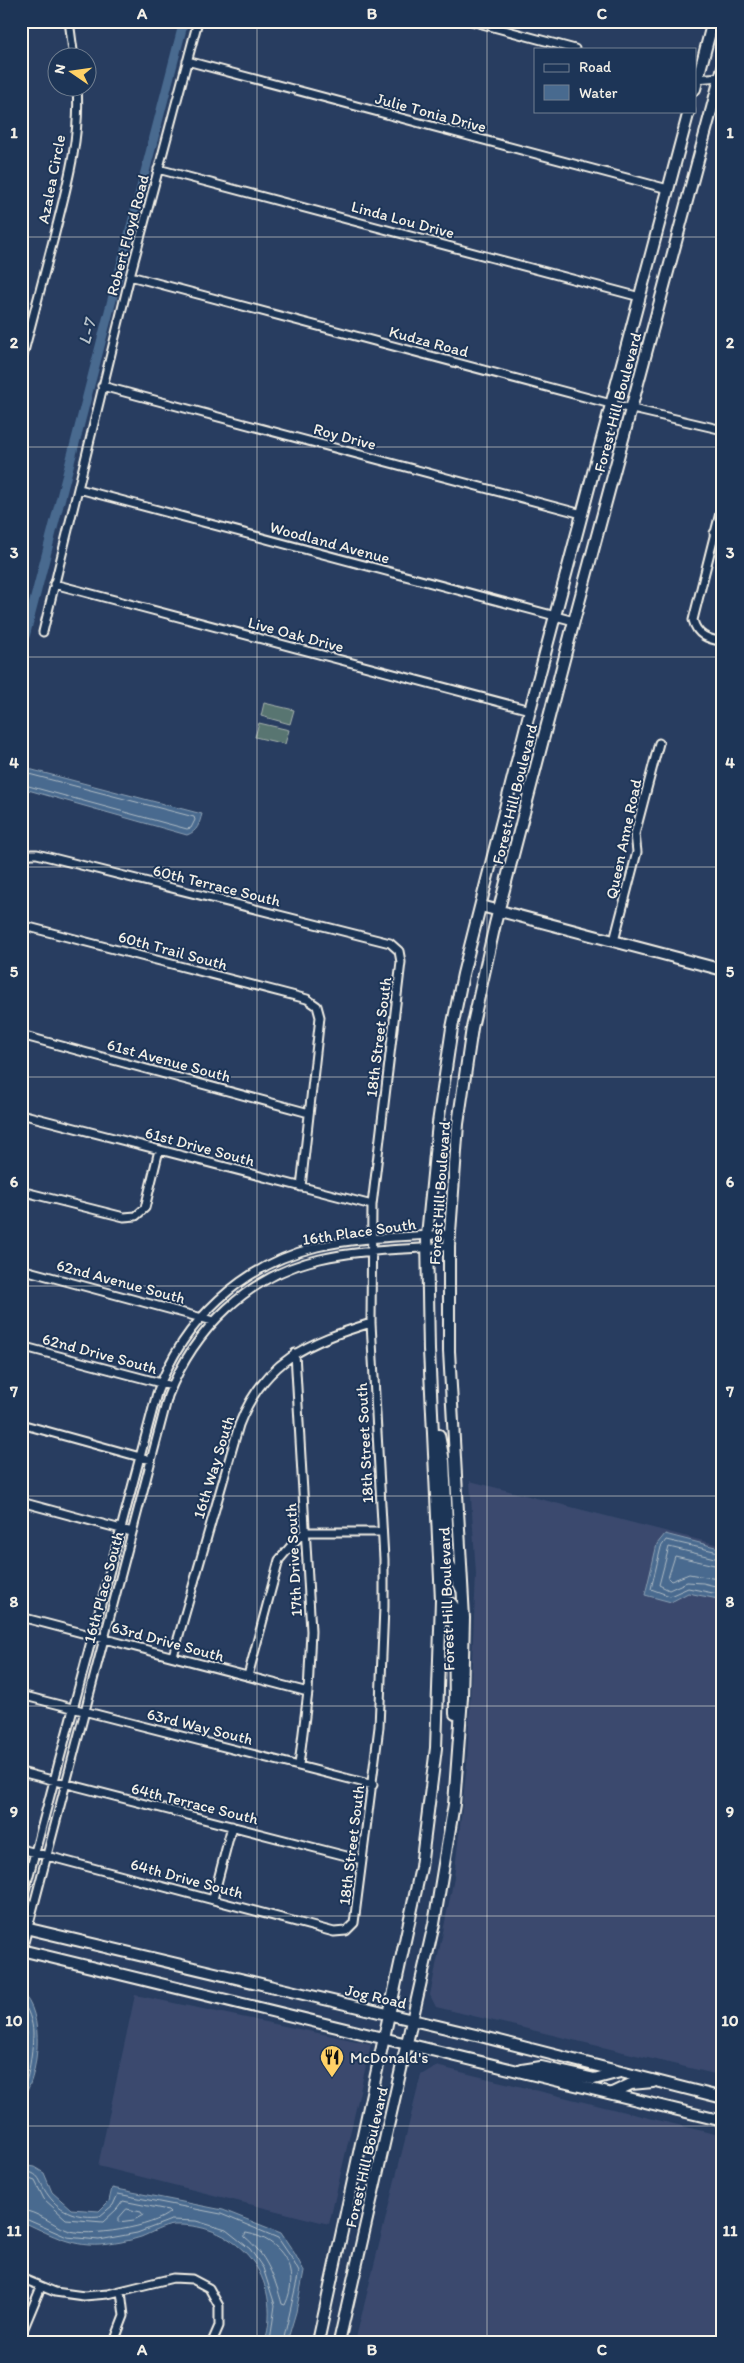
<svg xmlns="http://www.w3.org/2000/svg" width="744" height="2363" viewBox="0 0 744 2363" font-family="Itim,sans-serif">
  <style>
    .built { fill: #3a4a6e }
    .green { fill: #597471; stroke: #a6b2ac }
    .water { fill: #486a8f; stroke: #8da0b3 }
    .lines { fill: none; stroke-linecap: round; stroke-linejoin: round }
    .shore { stroke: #afbbc4; stroke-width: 1 }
    .canal { stroke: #486a8f; stroke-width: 9 }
    .street-casing { stroke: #f4f1e8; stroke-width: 11 }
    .secondary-casing { stroke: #f4f1e8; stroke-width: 14 }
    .street { stroke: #1d3557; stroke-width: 7 }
    .secondary { stroke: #1d3557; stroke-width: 10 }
    .grid { fill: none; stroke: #f4f1e8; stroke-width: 1; stroke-opacity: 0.55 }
    .labels { text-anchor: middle; stroke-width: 4; stroke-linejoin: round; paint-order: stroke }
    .street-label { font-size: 16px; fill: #f4f1e8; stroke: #1d3557 }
    .poi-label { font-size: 16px; fill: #f4f1e8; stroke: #1d3557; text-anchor: start }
    .water-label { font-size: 18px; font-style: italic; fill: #b8c2c9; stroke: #1d3557 }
    .neatline { fill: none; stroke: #f4f1e8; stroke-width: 2 }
    .grid-label { font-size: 16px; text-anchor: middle; font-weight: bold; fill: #f4f1e8 }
  </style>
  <rect width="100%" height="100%" fill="#283d60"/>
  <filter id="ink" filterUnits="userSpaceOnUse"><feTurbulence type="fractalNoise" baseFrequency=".02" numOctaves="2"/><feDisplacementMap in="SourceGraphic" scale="10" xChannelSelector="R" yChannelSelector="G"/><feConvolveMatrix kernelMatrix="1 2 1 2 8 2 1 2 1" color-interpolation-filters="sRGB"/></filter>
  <g filter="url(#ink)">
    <path class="built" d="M470,1481L723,1546V2076L436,2007L430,1995L454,1878L467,1765L476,1575Z
      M135,1995L371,2044L329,2224L98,2166Z
      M436,2066L723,2136V2342H355L421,2075Z"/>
    <path class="green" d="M264,703L294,710L290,724L261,716Z
      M259,723L289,730L285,744L255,737Z"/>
    <path class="water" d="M21,767L202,814C199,824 198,831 187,835L21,788Z
      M665,1534L723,1549V1600L688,1593L671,1602L645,1595L657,1544Z
      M21,1993C46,2010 39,2081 21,2100Z
      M21,2165L34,2167L44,2173L52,2192L71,2209L99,2211L109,2201L112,2188L223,2210L281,2233L295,2254L304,2271L296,2312L287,2342H265C283,2279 240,2223 174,2225C163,2226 151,2233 141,2237C129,2241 113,2244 100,2245C70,2247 48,2233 21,2221Z"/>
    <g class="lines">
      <path class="shore" d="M21,772L194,817L195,820L191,828L187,829L21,784
        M723,1553L666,1540L661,1547L651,1589L670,1596L688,1588L723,1595
        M723,1560L669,1547L659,1585L669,1590L687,1582L703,1583L723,1588
        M723,1567L675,1556L668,1578L671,1581L689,1574L723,1580
        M21,1999C28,2009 33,2022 33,2033C33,2046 29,2083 21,2093
        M21,2012L26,2033L21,2074
        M21,2170C43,2174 37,2180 48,2195C61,2213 79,2218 100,2216L113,2205L118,2194L221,2214L278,2238L291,2257L299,2272L283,2342
        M21,2176L35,2181L44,2199L66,2219L103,2222L117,2209L123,2201L168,2210L170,2212C155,2227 87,2238 67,2230C53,2225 37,2211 21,2210
        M127,2209L141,2212L143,2215L134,2220L119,2222V2218Z
        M21,2217L67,2237L99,2240L137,2233L171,2220L196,2221L226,2230L250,2249L263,2268L275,2305L270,2342
        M246,2233C283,2239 301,2271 285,2305L282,2304C275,2278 266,2254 245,2237Z"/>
      <path class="canal" d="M21,652L184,21"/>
      <g class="street-casing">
        <path id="street" d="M69,21L74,58
          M471,21L575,49
          M187,61L668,189
          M695,79L722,77
          M21,88H22
          M158,169L640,297
          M130,276L611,404L723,430
          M21,363C32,321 43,279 54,237C66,189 81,138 77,88
          M102,386L582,514
          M79,489L574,621
          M723,501L693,620C697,636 708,639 723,642
          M714,533L723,536
          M54,584L530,710
          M43,632L130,276L198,21
          M21,858L31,854H37L390,943L399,951L401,962L372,1205L371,1323L384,1559V1607L379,1727L354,1923L346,1931L334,1932L21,1849
          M21,925L307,999L317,1006L320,1017L301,1187
          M614,941L637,852L635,834L659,743
          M21,1035L309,1113
          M21,1114L372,1205
          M21,1191L124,1217L136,1216L145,1208L159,1150
          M21,1269L213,1321
          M21,1346L172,1386
          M295,1353L311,1631L308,1692L299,1765
          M21,1424L151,1460
          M21,1502L132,1532
          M21,1617L308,1692
          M173,1656L239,1425C264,1360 309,1342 371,1323
          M248,1676L279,1560L296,1540L305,1532H382
          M21,1695L373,1785
          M21,1772L362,1860
          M213,1899L232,1826
          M21,1905L157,1393C183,1321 242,1265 317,1247C359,1237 406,1237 449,1234
          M22,1950L168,1396C194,1329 249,1275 320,1259C362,1249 406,1250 449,1246
          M21,2278L55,2292L84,2296L108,2294L173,2278L192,2279L209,2288L219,2306V2326L212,2342
          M21,2335L41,2287
          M114,2342L124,2316L121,2291"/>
      </g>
      <g class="secondary-casing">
        <path id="secondary" d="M695,89L713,21
          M481,906L723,970
          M439,1435L444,1461L449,1564L462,1590
          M441,1600L451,1603L454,1607L455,1714
          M21,1927L480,2036L723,2098
          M21,1950L723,2121
          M522,2070L541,2067L594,2079L620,2072
          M612,2093L631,2084L653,2082
          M318,2342L421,1867L436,1748L441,1600L429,1350L427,1236L438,1123L452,1028L463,974L530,710L689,111
          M339,2342L434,1924L454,1804L462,1697L464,1618L449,1351V1246L458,1124L472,1028L495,924L574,621L723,67"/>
      </g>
      <use href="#street" class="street"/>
      <use href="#secondary" class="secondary"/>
    </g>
  </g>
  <path class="grid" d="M257,21V2342M487,21V2342M21,237H723M21,447H723M21,657H723M21,867H723M21,1077H723M21,1286H723M21,1496H723M21,1706H723M21,1916H723M21,2126H723"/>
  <defs>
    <g id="restaurant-pin" transform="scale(1.25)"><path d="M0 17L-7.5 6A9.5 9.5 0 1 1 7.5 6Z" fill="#ffd166" stroke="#1d3557"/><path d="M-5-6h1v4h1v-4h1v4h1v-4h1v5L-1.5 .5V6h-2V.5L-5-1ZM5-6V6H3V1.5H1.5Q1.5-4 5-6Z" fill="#111"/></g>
  </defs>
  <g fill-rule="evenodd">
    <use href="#restaurant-pin" x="332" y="2057"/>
  </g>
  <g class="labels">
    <g class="street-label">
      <text transform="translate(431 112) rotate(15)" y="6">Julie Tonia Drive</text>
      <text transform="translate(51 179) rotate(-79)" y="6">Azalea Circle</text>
      <text transform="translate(403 219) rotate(15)" y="6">Linda Lou Drive</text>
      <text transform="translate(127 235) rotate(-75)" y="6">Robert Floyd Road</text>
      <text transform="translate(429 341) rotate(15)" y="6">Kudza Road</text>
      <text transform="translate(617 402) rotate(-75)" y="6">Forest Hill Boulevard</text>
      <text transform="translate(345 436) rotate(15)" y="6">Roy Drive</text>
      <text transform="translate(330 542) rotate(15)" y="6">Woodland Avenue</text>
      <text transform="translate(296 634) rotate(15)" y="6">Live Oak Drive</text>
      <text transform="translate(514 794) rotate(-76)" y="6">Forest Hill Boulevard</text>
      <text transform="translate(623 839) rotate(-78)" y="6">Queen Anne Road</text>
      <text transform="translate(217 885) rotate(14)" y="6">60th Terrace South</text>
      <text transform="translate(173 950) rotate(15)" y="6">60th Trail South</text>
      <text transform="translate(378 1037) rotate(-83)" y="6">18th Street South</text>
      <text transform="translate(169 1060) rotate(15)" y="6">61st Avenue South</text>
      <text transform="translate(200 1146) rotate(15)" y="6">61st Drive South</text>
      <text transform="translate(439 1193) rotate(-86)" y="6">Forest Hill Boulevard</text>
      <text transform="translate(359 1231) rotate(-8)" y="6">16th Place South</text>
      <text transform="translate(121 1281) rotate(15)" y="6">62nd Avenue South</text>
      <text transform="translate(100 1353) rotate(15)" y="6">62nd Drive South</text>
      <text transform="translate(364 1443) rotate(-93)" y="6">18th Street South</text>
      <text transform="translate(213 1467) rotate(-73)" y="6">16th Way South</text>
      <text transform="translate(293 1560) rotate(-93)" y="6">17th Drive South</text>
      <text transform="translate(103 1587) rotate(-75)" y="6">16th Place South</text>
      <text transform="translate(446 1599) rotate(-92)" y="6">Forest Hill Boulevard</text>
      <text transform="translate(168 1641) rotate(15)" y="6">63rd Drive South</text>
      <text transform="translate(200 1726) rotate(14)" y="6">63rd Way South</text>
      <text transform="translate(195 1803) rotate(14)" y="6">64th Terrace South</text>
      <text transform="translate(351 1845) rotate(-83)" y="6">18th Street South</text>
      <text transform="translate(187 1878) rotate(15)" y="6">64th Drive South</text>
      <text transform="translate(376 1996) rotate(13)" y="6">Jog Road</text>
      <text transform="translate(366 2157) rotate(-77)" y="6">Forest Hill Boulevard</text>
    </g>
    <g class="poi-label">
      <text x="350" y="2063">McDonald's</text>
    </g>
    <g class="water-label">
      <text transform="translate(87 332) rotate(-75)" y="6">L-7</text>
    </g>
  </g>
  <rect width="744" height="2363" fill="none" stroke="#1d3557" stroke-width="55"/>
  <rect x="534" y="48" width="162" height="65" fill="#1d3557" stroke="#738091"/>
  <rect x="544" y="64" width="25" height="8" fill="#1d3557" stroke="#738091"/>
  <text x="579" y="72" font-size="15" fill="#f4f1e8">Road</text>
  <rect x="544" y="85" width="25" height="15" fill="#486a8f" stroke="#738091"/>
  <text x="579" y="98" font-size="15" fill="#f4f1e8">Water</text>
  <g transform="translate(72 72) rotate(283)"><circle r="24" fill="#1d3557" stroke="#738091"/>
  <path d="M0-4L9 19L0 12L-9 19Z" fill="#ffd166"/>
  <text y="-8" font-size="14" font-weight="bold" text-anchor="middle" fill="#f4f1e8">N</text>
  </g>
  <rect x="28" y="28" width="688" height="2308" class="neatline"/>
  <g class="grid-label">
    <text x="142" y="19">A</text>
    <text x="372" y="19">B</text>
    <text x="602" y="19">C</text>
    <text x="14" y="138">1</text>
    <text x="730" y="138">1</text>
    <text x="14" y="348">2</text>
    <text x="730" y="348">2</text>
    <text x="14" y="558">3</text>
    <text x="730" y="558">3</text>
    <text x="14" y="768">4</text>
    <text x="730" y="768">4</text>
    <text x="14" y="977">5</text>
    <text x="730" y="977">5</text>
    <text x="14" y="1187">6</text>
    <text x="730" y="1187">6</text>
    <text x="14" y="1397">7</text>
    <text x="730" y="1397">7</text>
    <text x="14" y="1607">8</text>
    <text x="730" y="1607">8</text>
    <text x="14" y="1817">9</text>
    <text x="730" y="1817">9</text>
    <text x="14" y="2026">10</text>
    <text x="730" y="2026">10</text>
    <text x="14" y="2236">11</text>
    <text x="730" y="2236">11</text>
    <text x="142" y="2355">A</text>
    <text x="372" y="2355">B</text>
    <text x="602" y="2355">C</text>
  </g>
</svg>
